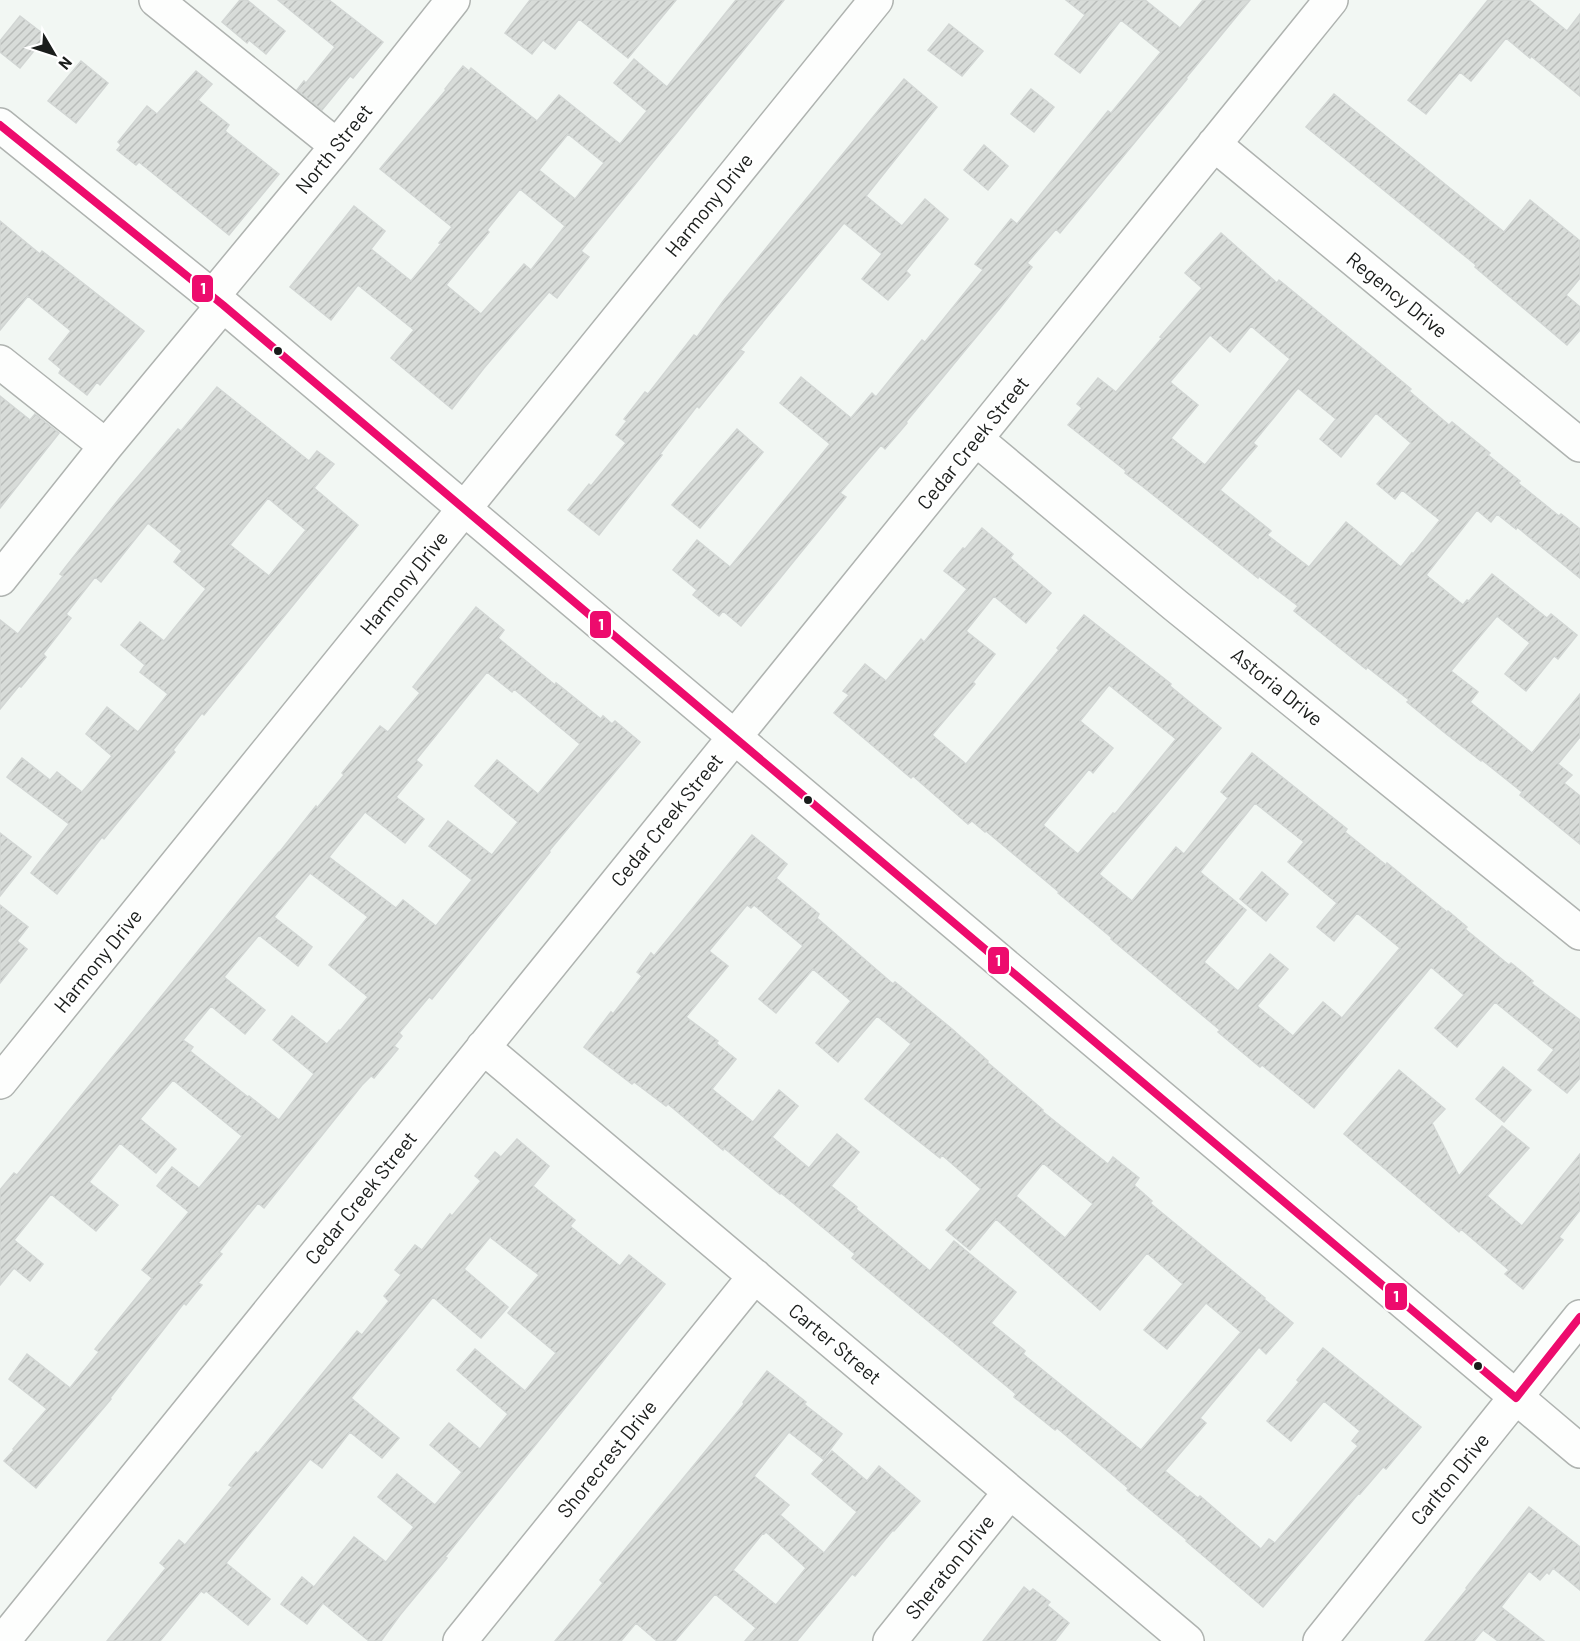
<svg xmlns="http://www.w3.org/2000/svg" width="1580" height="1641" viewBox="0 0 1580 1641" font-family="Barlow,sans-serif">
  <style>
    .building { fill: url(#building-hatch); stroke: #d2d6d4; stroke-width: 1.5; fill-rule: evenodd }
    .lines { fill: none; stroke-linecap: round; stroke-linejoin: round }
    .minor-casing { stroke: #afb3b0; stroke-width: 36 }
    .minor { stroke: #fdfefd; stroke-width: 33 }
    .bus-1-casing { stroke: #fff; stroke-width: 12 }
    .bus-1 { stroke: #ed0b6d; stroke-width: 8 }
    .bus-dot { fill: #1a1d1b; stroke: #fff; stroke-width: 2 }
    .labels { text-anchor: middle; stroke-width: 5; stroke-linejoin: round; paint-order: stroke }
    .street-label { font-size: 20px; fill: #1a1d1b; stroke: #fff }
    .line-badge { stroke: #fff; stroke-width: 2 }
    .badge-label { font-size: 16px; text-anchor: middle; font-weight: bold; fill: #fff }
  </style>
  <defs>
    <pattern id="building-hatch" width="6" height="6" patternUnits="userSpaceOnUse" patternTransform="scale(1.5)"><rect width="6" height="6" fill="#d8dcd9"/><path d="M-1 1l2-2M0 6l6-6M5 7l2-2" fill="none" stroke="#b9bcba"/></pattern>
  </defs>
  <rect width="100%" height="100%" fill="#f2f7f3"/>
  <path class="building" d="M240,0H247L285,31L266,54L249,40L247,43L222,22Z
    M278,0H329L383,42L353,78L350,76L322,110L297,90L304,81L306,83L335,47Z
    M530,0H676L628,58L579,19L555,49L543,40L532,54L505,33Z
    M736,0H784L581,251L589,257L557,298L549,292L484,368L452,409L391,358L414,330L358,285L331,320L290,287L354,206L385,231L371,249L411,281L441,244L439,243L452,227L380,169L446,90L445,89L463,66L469,71L471,68L537,121L559,95L620,144L647,111L614,83L634,59L667,87ZM568,134L604,163L575,199L539,170ZM520,189L565,226L531,270L524,264L481,314L446,285L489,232L487,230Z
    M1066,0H1145L1180,28L1203,0H1250L1186,78L1187,79L1060,233L1056,229L1027,263L1032,267L1000,308L906,422L907,423L885,449L881,445L840,493L846,497L741,626L723,611L719,616L693,595L697,590L673,570L697,540L730,567L830,444L780,403L801,377L851,418L872,393L876,397L922,340L925,342L983,270L975,264L1011,219L1017,224L1108,111L1111,113L1161,52L1121,20L1080,73L1055,54L1085,15Z
    M1488,0H1529L1567,31L1580,14V96L1531,56L1530,58L1506,38L1471,81L1460,72L1426,114L1408,100Z
    M20,16L46,36L20,68L0,52V41Z
    M949,24L983,51L962,76L928,50Z
    M81,61L108,83L76,123L48,101Z
    M196,71L212,84L198,100L229,125L225,131L279,174L229,235L139,162L136,165L117,150L121,145L118,142L147,106L157,114Z
    M904,79L937,107L866,196L902,226L925,199L948,219L906,271L910,275L888,300L862,279L882,254L844,223L740,350L744,352L699,408L697,406L660,454L662,455L599,535L568,510L589,484L591,486L626,443L616,435L627,421L624,419L645,392L648,394L694,335L697,337L724,300L771,242Z
    M1031,89L1054,107L1034,132L1011,114Z
    M1334,94L1504,232L1530,200L1580,241V278L1566,295L1580,307V330L1567,345L1475,267L1476,265L1306,127Z
    M984,145L1008,166L988,190L964,170Z
    M0,221L40,254L42,251L144,331L100,385L97,382L87,395L59,373L61,369L49,359L71,331L28,296L0,330Z
    M1221,233L1277,283L1279,280L1374,358L1411,389L1409,391L1449,425L1452,422L1490,453L1488,455L1520,481L1518,483L1559,516L1561,514L1580,529V578L1517,527L1516,529L1497,514L1491,522L1477,510L1426,575L1463,605L1467,600L1469,601L1492,574L1547,618L1551,614L1577,635L1558,659L1554,656L1526,691L1505,674L1530,643L1497,616L1451,671L1478,692L1470,702L1532,753L1580,694V737L1558,764L1572,775L1564,783L1580,796V844L1520,795L1522,792L1482,760L1481,761L1445,733L1407,702L1409,700L1367,667L1366,669L1294,611L1298,606L1259,576L1258,578L1142,486L1125,473L1126,471L1068,425L1082,408L1077,404L1098,378L1116,392L1162,338L1160,337L1202,288L1185,273ZM1251,326L1290,359L1205,465L1171,438L1198,405L1170,382L1210,335L1230,352ZM1298,388L1336,419L1320,439L1341,457L1376,413L1411,443L1377,484L1395,499L1402,490L1440,520L1413,554L1412,553L1401,567L1346,522L1309,567L1267,535L1271,531L1220,490L1257,446L1253,443Z
    M217,387L309,461L317,451L334,464L314,488L358,525L204,715L202,713L173,750L175,752L154,778L104,839L102,837L57,894L31,873L69,824L7,777L22,758L50,780L57,772L82,792L112,756L86,734L107,707L138,732L168,694L140,672L145,665L121,645L140,622L164,641L206,589L174,562L182,551L148,523L101,582L95,577L66,614L71,618L43,654L46,657L21,687L19,686L0,709V620L18,634L63,576L60,574L119,499L178,429L181,431ZM268,498L306,530L269,576L230,545Z
    M0,396L30,420L35,414L59,433L0,508Z
    M737,429L763,452L700,528L672,505Z
    M982,528L1013,554L1010,558L1051,593L1026,623L994,596L966,631L995,654L973,682L975,684L932,735L966,764L1059,650L1057,648L1084,615L1171,684L1170,686L1221,728L1099,874L1132,901L1176,847L1184,854L1228,798L1221,792L1252,753L1347,829L1345,832L1386,865L1387,863L1447,912L1448,911L1467,927L1465,929L1509,965L1511,963L1533,981L1531,983L1580,1020V1078L1567,1093L1538,1070L1554,1050L1495,1002L1457,1047L1435,1028L1464,995L1431,967L1314,1108L1262,1065L1260,1067L1218,1032L1220,1030L1159,979L1111,939L1112,938L1058,893L1059,892L986,831L985,832L972,821L968,824L913,776L911,778L834,713L849,695L843,691L865,664L886,681L921,639L924,642L967,589L944,571L963,548L965,549ZM1109,685L1176,739L1115,814L1113,813L1078,854L1043,825L1089,769L1093,773L1113,748L1080,721ZM1255,803L1304,842L1288,862L1337,903L1317,927L1334,941L1357,913L1400,948L1342,1018L1323,1002L1293,1036L1257,1006L1288,969L1270,954L1238,991L1204,962L1246,910L1200,872Z
    M476,607L504,630L498,638L555,685L556,683L601,719L603,716L612,724L615,721L640,742L549,851L550,852L432,999L429,997L399,1033L402,1036L394,1046L398,1049L374,1078L371,1076L362,1085L264,1208L258,1203L219,1252L222,1254L198,1283L202,1285L186,1305L184,1303L110,1398L111,1399L36,1488L4,1461L14,1450L13,1449L47,1409L9,1379L27,1354L70,1388L99,1352L95,1349L152,1278L142,1270L189,1212L157,1186L172,1167L199,1188L242,1136L173,1080L140,1119L176,1149L156,1173L120,1143L89,1182L118,1205L96,1231L51,1194L14,1240L43,1264L30,1281L14,1268L0,1285V1190L14,1173L17,1175L253,883L278,853V854L316,806L317,808L344,775L342,773L380,726L388,732L420,693L413,687ZM487,672L512,692L514,689L580,744L538,794L497,760L475,786L518,822L492,855L448,821L429,846L472,880L436,926L403,900L396,908L329,857L365,812L405,843L424,819L396,797L422,765L416,760ZM310,873L368,917L329,965L368,997L340,1031L339,1030L327,1044L292,1016L273,1040L314,1074L279,1120L249,1096L248,1097L190,1051L193,1047L183,1040L211,1006L245,1034L265,1010L224,977L259,935L298,966L312,947L274,917Z
    M0,833L31,857L0,896Z
    M752,835L787,864L776,878L819,914L817,918L893,984L895,982L952,1029L988,1061L987,1062L1043,1110L1042,1111L1108,1164L1113,1157L1139,1178L1134,1185L1152,1201L1150,1203L1265,1298L1264,1299L1293,1323L1266,1354L1259,1347L1200,1418L1206,1423L1165,1471L1198,1498L1200,1496L1261,1549L1269,1539L1275,1543L1358,1446L1352,1441L1360,1431L1324,1401L1291,1441L1267,1421L1299,1382L1297,1380L1323,1348L1421,1427L1386,1469L1383,1467L1360,1494L1359,1493L1263,1607L1213,1564L1186,1541L1187,1540L1127,1490L1128,1488L1057,1428L1055,1430L1014,1397L1016,1394L852,1258L855,1254L781,1193L780,1194L724,1148L723,1150L668,1104L666,1106L634,1082L632,1084L584,1047L611,1012L613,1014L642,976L637,972L651,953L654,956ZM747,905L751,908L754,905L803,946L759,999L776,1013L813,969L851,1001L816,1043L838,1062L877,1016L911,1044L865,1099L940,1158L942,1155L981,1189L946,1230L970,1250L996,1219L1100,1310L1147,1253L1183,1284L1144,1330L1167,1349L1206,1303L1241,1332L1141,1450L1023,1354L1025,1351L991,1323L1016,1292L954,1241L930,1271L856,1209L857,1207L831,1186L859,1152L837,1134L809,1168L772,1137L798,1106L779,1090L753,1122L712,1089L736,1059L716,1043L718,1041L686,1017L728,966L709,951ZM1043,1163L1093,1204L1065,1238L1016,1196Z
    M1262,872L1288,894L1266,921L1240,899Z
    M0,905L28,927L17,941L27,949L0,983Z
    M1503,1067L1531,1090L1504,1122L1476,1099Z
    M1399,1070L1445,1109L1432,1123L1459,1176L1502,1126L1529,1148L1487,1196L1522,1226L1580,1154V1210L1559,1237L1563,1240L1523,1289L1505,1274L1509,1270L1496,1259L1461,1229L1459,1232L1344,1134Z
    M517,1139L549,1166L533,1186L575,1220L570,1226L620,1266L629,1255L665,1284L445,1557L447,1558L400,1615L381,1641H369L323,1603L307,1624L281,1604L302,1577L314,1587L354,1537L386,1562L414,1527L378,1497L397,1474L435,1505L462,1472L430,1445L449,1423L480,1449L508,1414L457,1370L475,1349L525,1391L556,1353L508,1313L539,1275L490,1237L464,1269L508,1307L481,1338L433,1297L351,1398L399,1438L382,1458L350,1432L322,1468L310,1459L226,1563L270,1599L248,1625L206,1591L204,1593L201,1591L160,1641H107L166,1568L160,1563L179,1540L185,1545L232,1487L229,1485L256,1452L258,1453L357,1331L362,1335L389,1301L384,1296L401,1275L395,1270L415,1245L422,1250L450,1214L452,1216L481,1181L475,1176L495,1152L501,1157Z
    M767,1371L806,1402L804,1404L842,1434L823,1459L789,1432L754,1476L789,1505L780,1515L824,1553L857,1512L812,1474L832,1451L867,1481L879,1466L920,1501L894,1531L893,1530L855,1576L852,1574L797,1641H745L756,1628L715,1594L675,1641H657L636,1623L621,1641H555L603,1583L600,1580L744,1404L743,1402ZM766,1532L806,1568L776,1605L733,1570L763,1533L764,1534Z
    M1529,1507L1580,1547V1590L1553,1568L1549,1574L1547,1572L1540,1580L1529,1571L1501,1607L1544,1641H1498L1483,1630L1474,1641H1425L1467,1589L1466,1588Z
    M1024,1587L1030,1592L1033,1589L1050,1602L1047,1605L1069,1623L1055,1641H983Z"/>
  <g class="lines">
    <g class="minor-casing">
      <path id="minor" d="M156,0L337,146
        M0,125L223,305L1580,1451
        M1214,144L1415,310L1580,445
        M212,297L337,146L453,0
        M0,362L106,446
        M976,439L1175,605L1580,933
        M0,579L106,446L223,305
        M483,1047L1187,1641
        M0,1082L876,0
        M3,1641L1331,0
        M460,1641L755,1276
        M890,1641L1010,1492
        M1320,1641L1580,1317"/>
    </g>
    <use href="#minor" class="minor"/>
    <g class="bus-1-casing">
      <path id="bus-1" d="M0,125L223,305L1516,1398L1580,1317"/>
    </g>
    <use href="#bus-1" class="bus-1"/>
  </g>
  <g class="bus-dot">
    <circle cx="278" cy="351" r="5"/>
    <circle cx="808" cy="800" r="5"/>
    <circle cx="1478" cy="1366" r="5"/>
  </g>
  <g class="labels">
    <g class="street-label">
      <text transform="translate(334 149) rotate(-51)" y="7">North Street</text>
      <text transform="translate(709 205) rotate(-51)" y="7">Harmony Drive</text>
      <text transform="translate(1397 295) rotate(39)" y="7">Regency Drive</text>
      <text transform="translate(973 443) rotate(-51)" y="7">Cedar Creek Street</text>
      <text transform="translate(404 583) rotate(-51)" y="7">Harmony Drive</text>
      <text transform="translate(1277 687) rotate(39)" y="7">Astoria Drive</text>
      <text transform="translate(667 820) rotate(-51)" y="7">Cedar Creek Street</text>
      <text transform="translate(98 961) rotate(-51)" y="7">Harmony Drive</text>
      <text transform="translate(361 1198) rotate(-51)" y="7">Cedar Creek Street</text>
      <text transform="translate(835 1344) rotate(40)" y="7">Carter Street</text>
      <text transform="translate(607 1459) rotate(-51)" y="7">Shorecrest Drive</text>
      <text transform="translate(1450 1479) rotate(-51)" y="7">Carlton Drive</text>
      <text transform="translate(950 1567) rotate(-51)" y="7">Sheraton Drive</text>
    </g>
  </g>
  <g class="line-badge">
    <rect x="191" y="274" width="23" height="29" rx="6" fill="#ed0b6d"/>
    <rect x="589" y="610" width="23" height="29" rx="6" fill="#ed0b6d"/>
    <rect x="987" y="946" width="23" height="29" rx="6" fill="#ed0b6d"/>
    <rect x="1384" y="1282" width="24" height="29" rx="6" fill="#ed0b6d"/>
  </g>
  <g class="badge-label">
    <text x="203" y="294">1</text>
    <text x="601" y="630">1</text>
    <text x="998" y="966">1</text>
    <text x="1396" y="1302">1</text>
  </g>
  <g transform="translate(54 54) rotate(129)" stroke="#ffffff" stroke-width="4.5" paint-order="stroke">
  <path d="M0-4.5L10 22L0 15L-10 22Z" fill="#1a1d1b"/>
  <text y="-9" font-size="16" font-weight="bold" text-anchor="middle" fill="#1a1d1b">N</text>
  </g>
</svg>
